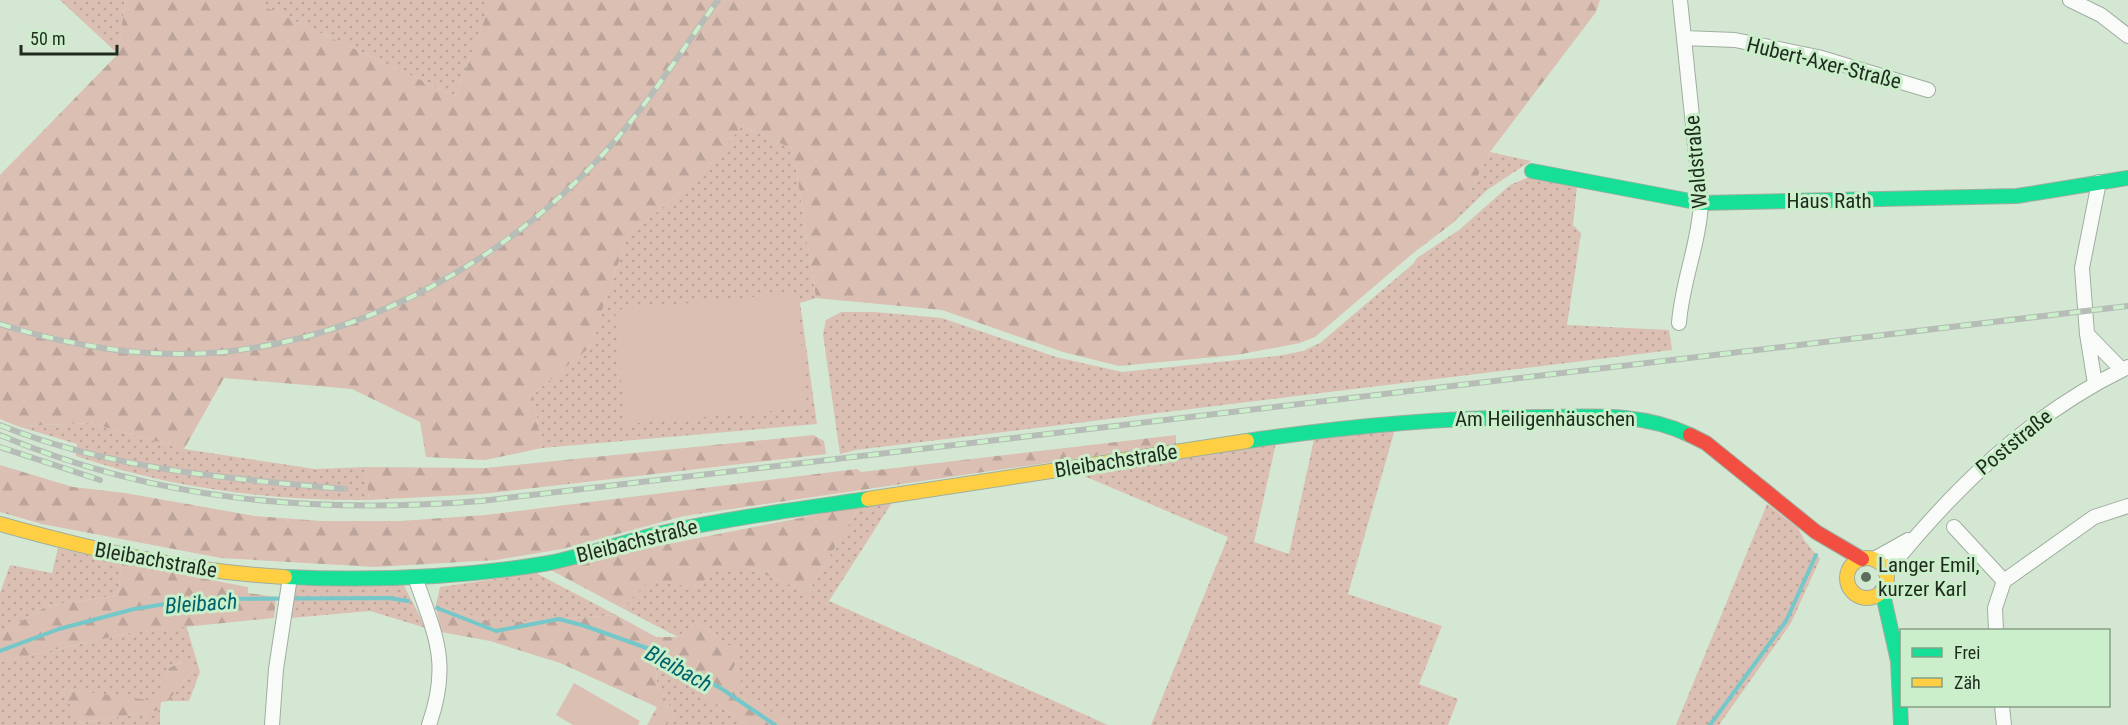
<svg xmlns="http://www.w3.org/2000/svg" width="2128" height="725" viewBox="0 0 2128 725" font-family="'Roboto Condensed',sans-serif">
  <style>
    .grass { fill: url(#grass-dots) }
    .forest { fill: url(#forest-firs) }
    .garden { fill: #dbbfb3 }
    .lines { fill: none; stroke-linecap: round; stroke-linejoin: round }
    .stream { stroke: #74c8c9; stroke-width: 4 }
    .street-casing { stroke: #9fae9f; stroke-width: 16 }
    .fast-casing { stroke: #9fae9f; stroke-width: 16 }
    .slow-casing { stroke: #9fae9f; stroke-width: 16 }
    .jam-casing { stroke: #9fae9f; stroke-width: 16 }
    .street { stroke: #f9fbf8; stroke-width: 14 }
    .fast { stroke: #16e098; stroke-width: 14 }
    .slow { stroke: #ffcf43; stroke-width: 14 }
    .jam { stroke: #f24e42; stroke-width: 14 }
    .rail-casing { stroke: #b6bcb6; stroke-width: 6 }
    .rail { stroke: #ccefcb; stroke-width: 4; stroke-dasharray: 11; stroke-linecap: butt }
    .poi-dot { fill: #5e6d5d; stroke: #ccefcb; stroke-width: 2 }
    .labels { text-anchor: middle; stroke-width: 6; stroke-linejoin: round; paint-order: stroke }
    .street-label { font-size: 21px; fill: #1e2b1e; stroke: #ccefcb }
    .poi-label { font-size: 21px; fill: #1e2b1e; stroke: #ccefcb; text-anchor: start }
    .water-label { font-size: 22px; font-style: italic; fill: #01646c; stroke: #ccefcb }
  </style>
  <defs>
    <pattern id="grass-dots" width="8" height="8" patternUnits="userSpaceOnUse" patternTransform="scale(1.5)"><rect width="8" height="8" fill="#dbbfb3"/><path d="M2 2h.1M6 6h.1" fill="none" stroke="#bca49a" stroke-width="1.8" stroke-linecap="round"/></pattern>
    <pattern id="forest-firs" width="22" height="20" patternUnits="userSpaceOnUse" patternTransform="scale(1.5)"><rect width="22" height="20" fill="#dbbfb3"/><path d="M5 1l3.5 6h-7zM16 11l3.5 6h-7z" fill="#bca49a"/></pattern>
  </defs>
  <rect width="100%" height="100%" fill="#d4e7d3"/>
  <path class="grass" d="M60,0H125L118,54Z
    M250,0H492L455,96Z
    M742,126L793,149L816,298L800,303L817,424L542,448L533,394L589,348L628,235L697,180Z
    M1490,152L1531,161L1487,190L1454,222Z
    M1534,175L1577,186L1573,225L1581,233L1567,325L1669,330L1672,350L856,450L840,454L823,334L826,320L841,312H875L942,318L1056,357L1122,372L1278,356L1303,351L1320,343L1413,264L1417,258L1459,230L1510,185Z
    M90,423L184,449L315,469L365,467L369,500C271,501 169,488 76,456L77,444L17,426Z
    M1395,429L1348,594L1442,626L1419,684L1458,699L1448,725H1151L1228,537L1077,473L1276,443L1254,542L1289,554L1314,439Z
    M893,501L829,601L1108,725H794L734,691L731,672L741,654L696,622L678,637L622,608L649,581L700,587L713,568H748L808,592L860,506Z
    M1767,504L1798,528L1804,540L1820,559L1791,623L1719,725H1676Z
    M58,548L122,563L118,595L47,606L0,634V593L10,565L52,573Z
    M536,573L616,615L496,623L436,605L440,587Z
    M403,584L426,628L370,611L290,618L296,586Z
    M186,625L200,672L189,701H168L193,670L182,661L169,668L157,702L61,689L81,723L160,710V725H0V662L134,632Z
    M656,662L747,725H667L675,715L657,685Z"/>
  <path class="forest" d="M125,0H250L455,96L492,0H1600L1596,12L1490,152L1454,222L1412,254L1315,337L1300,343L1236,355L1119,366L1063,352L942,310L816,298L793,149L742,126L697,180L628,235L589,348L533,394L542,448L485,460L426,457L420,422L352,389L224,378L184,449L90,423L17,426L0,419V175L118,54Z
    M813,435L824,441L826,454L482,494L369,500L365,467L486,468Z
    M1176,435V444L684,516L562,549L496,560L375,567L221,558L42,524L0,512V465L73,487L125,493L255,516L321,521H401L485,515L857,469L861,472Z
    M860,506L808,592L748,568H713L700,587L649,582L622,608L547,568Z
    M122,563L248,587V593L276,597L274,618L134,632L0,662V634L47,606L118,595Z
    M436,605L496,623L616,615L656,637H678L696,622L741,654L731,672L743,678L734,691L794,725H747L656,662L657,685L675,715L667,725H647L657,707L560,663L490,641L441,632Z
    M183,661L193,670L168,701L161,702L160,710L81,723L61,689L156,701L169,668Z"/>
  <path class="garden" d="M797,293L807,408L625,424L615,310Z
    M574,683L640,721L638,725H573L556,715Z"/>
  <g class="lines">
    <path class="stream" d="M437,608L496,631L559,619L585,626L658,652L722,689L775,725
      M0,651L59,629L134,609L197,599L389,598L408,601
      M1710,725L1786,621L1816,555"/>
    <g class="street-casing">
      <path id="street" d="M2070,0L2101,15L2128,36
        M1684,38L1735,40L1818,57L1928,90
        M1679,323C1682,282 1699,244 1701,203L1680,0
        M2087,334L2122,370
        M2095,384L2087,334L2082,268L2099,182
        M1954,527L2004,581
        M1874,559L1908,540
        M1886,573C1953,489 2030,414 2128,367
        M415,577C435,635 451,662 429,725
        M1996,630L1995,608L2004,581L2094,517L2128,506
        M2002,706L2004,725
        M272,725L276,669L290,577"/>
    </g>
    <g class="fast-casing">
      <path id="fast" d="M1532,171L1701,203L2017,196L2128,178
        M1247,441C1346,426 1447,417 1547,417C1596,416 1644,413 1690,435
        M285,577C372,581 457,578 543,564C583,557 622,542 662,533C730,518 799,509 868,499
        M1882,590L1898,661L1901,725"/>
    </g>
    <g class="slow-casing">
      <path id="slow" d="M868,499L1247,441
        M0,524C93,550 188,572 285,577
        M1847 578a20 20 0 1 1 40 0a20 20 0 1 1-40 0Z"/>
    </g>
    <g class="jam-casing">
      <path id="jam" d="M1690,435L1706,443L1816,532L1862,559"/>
    </g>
    <use href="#street" class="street"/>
    <use href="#fast" class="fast"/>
    <use href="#slow" class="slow"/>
    <use href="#jam" class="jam"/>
    <g class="rail-casing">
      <path id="rail" d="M0,324C70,346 149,359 223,352C371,337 516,254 613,143C652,98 684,47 718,0
        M0,425C108,469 230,479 345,489
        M0,435C156,501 314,514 481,501L2128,306
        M0,447L100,480"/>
    </g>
    <use href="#rail" class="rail"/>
  </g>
  <circle class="poi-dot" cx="1866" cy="577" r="6"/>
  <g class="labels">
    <g class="street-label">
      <text transform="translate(1824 63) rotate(14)" y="7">Hubert-Axer-Straße</text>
      <text transform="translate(1696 162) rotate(-95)" y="7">Waldstraße</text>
      <text x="1829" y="208">Haus Rath</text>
      <text x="1545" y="426">Am Heiligenhäuschen</text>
      <text transform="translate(2014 442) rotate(-39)" y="7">Poststraße</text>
      <text transform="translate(1116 461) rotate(-9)" y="7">Bleibachstraße</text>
      <text transform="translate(637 541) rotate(-14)" y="7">Bleibachstraße</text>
      <text transform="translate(156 560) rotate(10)" y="7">Bleibachstraße</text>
    </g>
    <g class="poi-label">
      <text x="1878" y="572">Langer Emil,<tspan x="1878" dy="24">kurzer Karl</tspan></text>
    </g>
    <g class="water-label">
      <text transform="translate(201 603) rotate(-4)" y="8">Bleibach</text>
      <text transform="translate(679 668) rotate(29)" y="8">Bleibach</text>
    </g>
  </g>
  <rect x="1900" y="629" width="210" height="78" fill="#ccefcb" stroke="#86a186" stroke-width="1.5"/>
  <rect x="1912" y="648" width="30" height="9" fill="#16e098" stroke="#86a186" stroke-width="1.5"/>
  <text x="1954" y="659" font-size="18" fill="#1e2b1e">Frei</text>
  <rect x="1912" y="678" width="30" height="9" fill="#ffcf43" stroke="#86a186" stroke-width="1.5"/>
  <text x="1954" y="689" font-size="18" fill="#1e2b1e">Zäh</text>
  <path d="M21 45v9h96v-9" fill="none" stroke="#1e2b1e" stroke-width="3"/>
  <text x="30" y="45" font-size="18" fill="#1e2b1e" stroke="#ccefcb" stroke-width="4.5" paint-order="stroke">50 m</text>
</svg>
